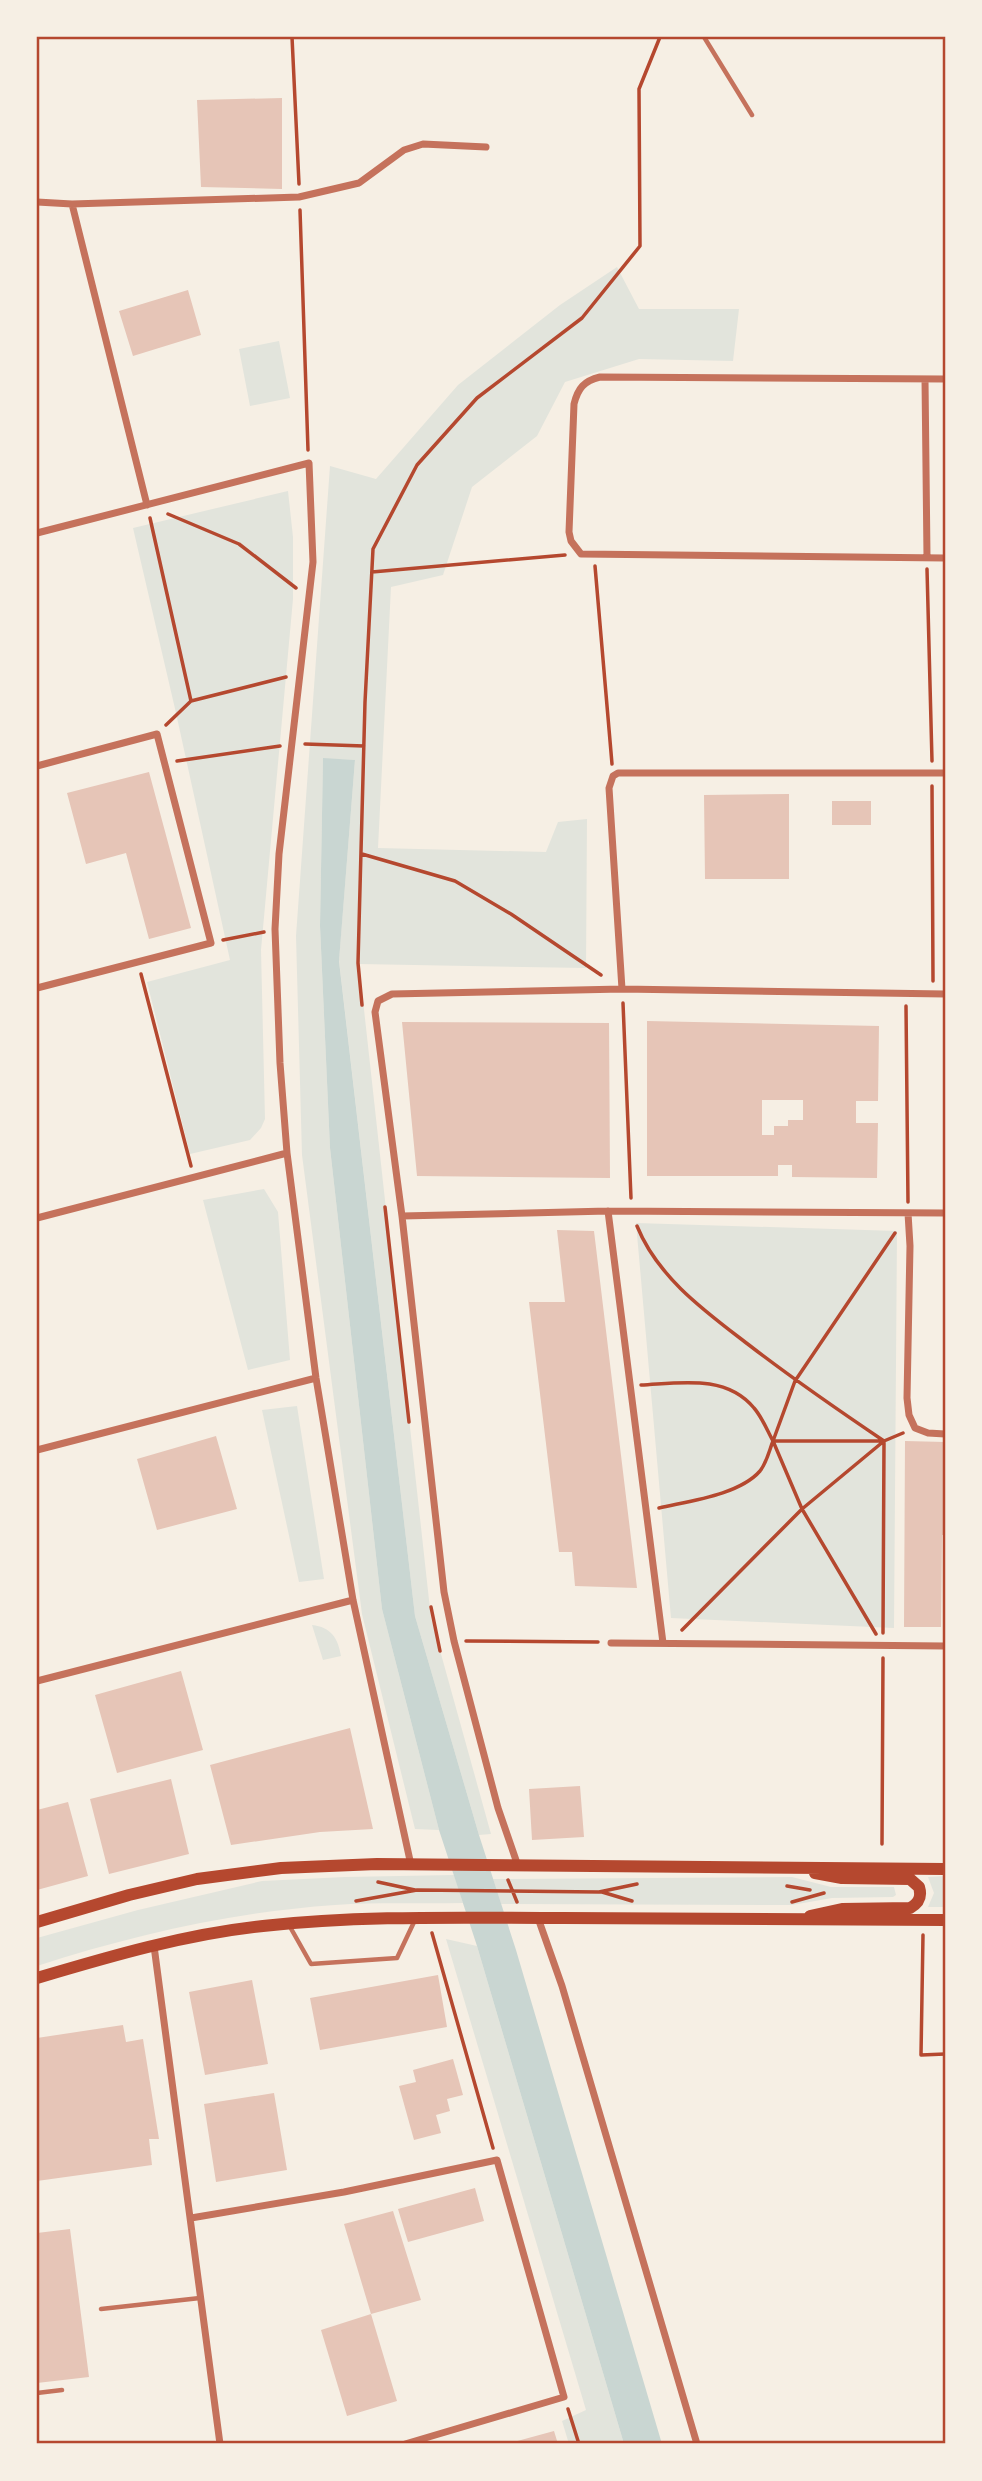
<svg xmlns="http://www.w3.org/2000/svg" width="982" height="2481" viewBox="0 0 982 2481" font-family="'Noto Sans',sans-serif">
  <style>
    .green { fill: #e2e4dc }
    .water { fill: #c9d6d2 }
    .building { fill: #e6c5b7; fill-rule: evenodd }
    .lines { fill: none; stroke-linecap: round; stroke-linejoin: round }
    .path { stroke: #b5482f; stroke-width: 3.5 }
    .service { stroke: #c5725c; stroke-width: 4.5 }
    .minor { stroke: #c5725c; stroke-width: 7 }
    .secondary { stroke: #b5482f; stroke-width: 12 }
    .neatline { fill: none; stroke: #b5482f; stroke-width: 2.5 }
  </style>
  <rect width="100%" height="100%" fill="#f6efe4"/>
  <path class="green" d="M617,267L639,309H739L733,361L639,359L565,382L537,436L472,487L443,575L391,587L378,848L546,852L558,822L587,819L586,968L359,964L431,1618L491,1834L479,1835L415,1616L339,960L355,760L323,759L320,926L330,1148L382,1609L439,1830L415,1829L362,1614L302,1155L296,936L330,466L376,479L458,385L560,305Z
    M279,341L290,398L250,406L239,349Z
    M288,491L293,537V599L261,950L265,1119L261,1128L250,1140L190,1154L147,982L230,960L176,713L133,528Z
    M264,1189L278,1212L290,1360L248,1370L203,1200Z
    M636,1223L897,1231L894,1628L671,1618Z
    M297,1406L324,1579L299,1582L262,1410Z
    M312,1625C331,1627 338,1638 341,1656L323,1660Z
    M454,1875L463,1903C420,1904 377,1902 335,1905C233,1912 133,1935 37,1966V1938L138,1910L262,1881L345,1877Z
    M945,1876V1907H928L934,1893L928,1877Z
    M792,1877L831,1887H894L896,1895L893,1897L832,1898L792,1905L501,1904L493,1879Z
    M446,1939L477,1946L624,2444H569L562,2421L586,2410Z"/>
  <path class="water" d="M323,758L355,760L339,961L415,1616L479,1835L516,1950L662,2444H624L477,1946L439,1830L382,1609L330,1148L320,926Z"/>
  <path class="building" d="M282,98V189L201,187L197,100Z
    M188,290L201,335L133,356L119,311Z
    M149,772L191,928L149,939L126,853L86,864L67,793Z
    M789,794V879H705L704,795Z
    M832,801H871V825H832Z
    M647,1021L879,1026L878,1101H856V1123H878L877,1178L792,1177V1165H778V1176H647ZM762,1100H803V1120H788V1126H774V1135H762Z
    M402,1022L609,1023L610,1178L417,1176Z
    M557,1230L594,1231L637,1588L575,1586L572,1552H559L529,1302H565Z
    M943,1354H945V1397H943Z
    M216,1436L237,1509L157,1530L137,1459Z
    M905,1441L945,1442V1535H942L941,1627H904Z
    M181,1671L203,1750L117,1773L95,1695Z
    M350,1728L373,1829L320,1832L231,1845L210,1765Z
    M171,1779L189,1854L109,1874L90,1799Z
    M580,1786L584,1837L532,1840L529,1789Z
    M68,1802L88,1876L37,1890V1810Z
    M438,1975L447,2027L320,2050L310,1998Z
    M252,1980L268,2064L205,2075L189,1992Z
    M123,2025L126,2042L143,2039L159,2139H149L152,2165L37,2181V2038Z
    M453,2059L463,2095L447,2099L450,2111L436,2115L441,2133L414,2140L399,2086L416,2082L413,2070Z
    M274,2093L287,2170L216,2182L204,2104Z
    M475,2188L484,2221L408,2242L398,2209Z
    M393,2211L421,2300L371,2314L344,2224Z
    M70,2229L89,2377L37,2383V2233Z
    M371,2314L397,2401L347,2416L321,2330Z
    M554,2431L558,2444H510V2443Z"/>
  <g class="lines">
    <path class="path" d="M292,37L299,184
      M300,210L308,450
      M168,514L239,544L296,588
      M150,518L191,701
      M595,566L612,764
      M927,569L932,761
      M372,572L565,555
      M166,725L191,701L286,677
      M305,744L364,746
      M177,761L280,746
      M932,786L933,981
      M362,854L455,881L511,914L601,975
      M223,940L264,932
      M141,974L191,1166
      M623,1003L631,1198
      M362,1005L358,963L365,702L373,549L417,465L477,398L582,318L640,246L639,89L660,37
      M906,1006L908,1202
      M385,1207L409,1422
      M637,1226C658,1278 706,1312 749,1345C793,1379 838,1410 884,1441L802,1509L682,1630
      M641,1385C680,1383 726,1374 754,1408C762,1417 767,1430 773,1441C769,1451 767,1462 760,1471C739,1495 689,1501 659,1508
      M773,1441H883
      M431,1607L440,1651
      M883,1633L884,1441L903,1433
      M876,1634L802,1509L773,1441L795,1381L895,1233
      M466,1641L598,1642
      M882,1844L883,1658
      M508,1880L517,1902
      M378,1882L415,1890
      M787,1886L810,1890
      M602,1892L632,1901
      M356,1901L417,1890L599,1892L637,1884
      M792,1902L824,1893
      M432,1933L493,2148
      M923,1935L921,2055L945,2054
      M568,2409L579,2444"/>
    <path class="service" d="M704,37L752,115
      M289,1925L311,1964L397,1958L415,1920
      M101,2309L200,2298
      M37,2393L62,2390"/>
    <path class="minor" d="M37,202L72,204L299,197L359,183L404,150L423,144L486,147
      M72,204L147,505
      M925,379L927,557
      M945,379L600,377C584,381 578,388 574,404L569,532L571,541L581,554L945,558
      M37,533L309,463L313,562L279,854L275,929L280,1063L287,1153L316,1378L353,1600L411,1865
      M37,766L157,734L211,943L37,988
      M622,989L609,788L613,776L618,773H945
      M608,1211L663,1643
      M908,1213L910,1246L907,1398L909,1415L915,1428L928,1433L945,1434
      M402,1216L608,1211L945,1213
      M37,1218L287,1153
      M37,1450L316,1378
      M611,1643L945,1646
      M37,1681L353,1600
      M518,1866L498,1808L454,1641L444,1592L402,1216L375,1012L378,1001L392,994L622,989L945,994
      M538,1918L562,1986L697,2444
      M154,1946L220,2444
      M191,2218L344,2192L497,2160L564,2397L405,2444"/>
    <path class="secondary" d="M810,1916L842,1909L910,1908C919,1903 922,1897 919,1887L910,1879L842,1878L815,1873
      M37,1922L129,1895L197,1879L281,1868L377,1864L945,1869
      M37,1978C111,1956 186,1934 263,1926C364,1915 464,1918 564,1918C691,1919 818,1920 945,1920"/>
  </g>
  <rect width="982" height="2481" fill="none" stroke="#f6efe4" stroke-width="77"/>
  <rect x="38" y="38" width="906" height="2404" class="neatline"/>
</svg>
